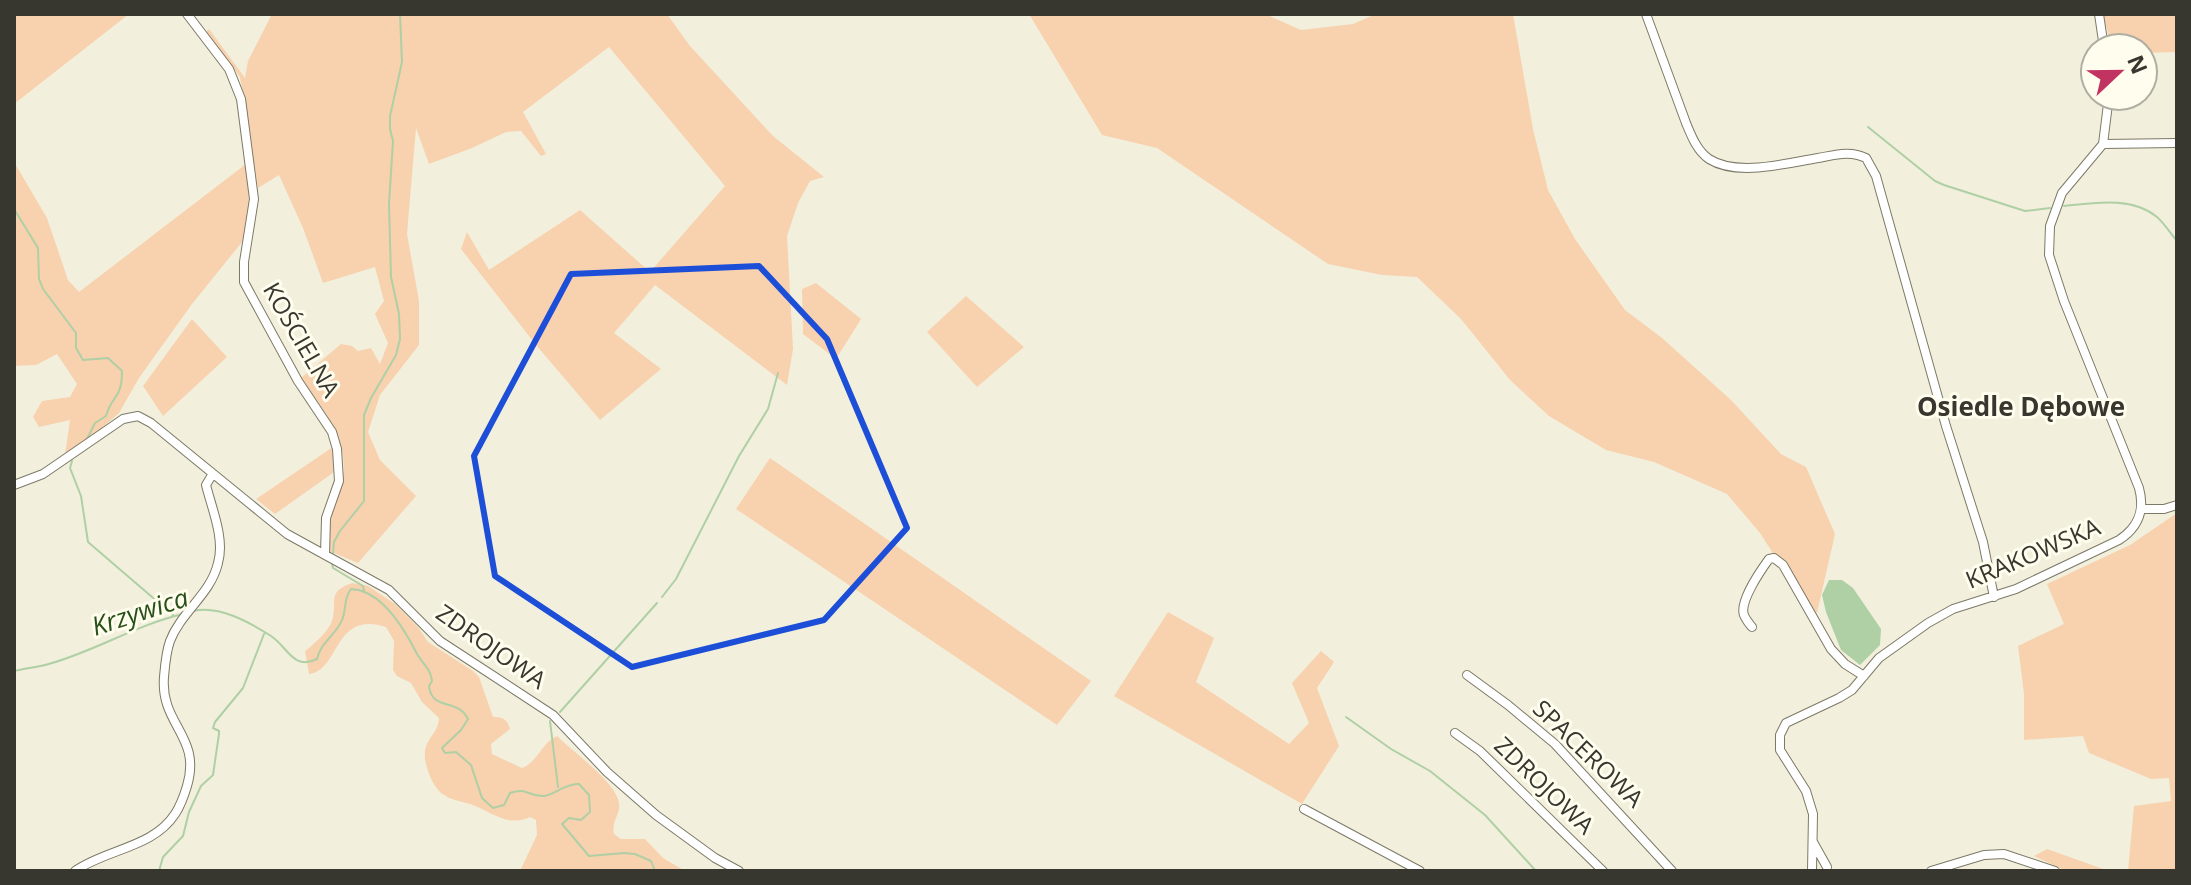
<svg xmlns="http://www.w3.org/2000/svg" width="2191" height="885" viewBox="0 0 2191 885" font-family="'Open Sans',sans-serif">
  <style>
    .green { fill: #f8d1af }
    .water { fill: #afcfa5 }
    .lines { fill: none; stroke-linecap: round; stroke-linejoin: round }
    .stream { stroke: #afcfa5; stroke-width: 2 }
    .minor-casing { stroke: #7c7967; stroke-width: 10 }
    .minor { stroke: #fff; stroke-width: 8 }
    .marked { fill: none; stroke: #1d4ed8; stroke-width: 6; stroke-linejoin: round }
    .labels { text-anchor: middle; stroke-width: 6; stroke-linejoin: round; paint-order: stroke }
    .street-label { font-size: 24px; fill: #38372f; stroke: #fffded }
    .neighbourhood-label { font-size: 26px; font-weight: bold; fill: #38372f; stroke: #fffded }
    .water-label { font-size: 26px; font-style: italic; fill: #275019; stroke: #fffded }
  </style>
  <rect width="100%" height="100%" fill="#f2f0dc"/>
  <path class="green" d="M14,14H129L14,104Z
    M272,14H667L690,46L773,136L824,177L810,181L798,203L787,236L793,349L787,385L655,285L614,333L661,369L600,420L536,345L461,249L467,232L489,270L580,210L650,272L725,186L609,47L523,112L546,154L541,156L521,131L506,132L472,148L429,164L416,128L407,234L419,301V345L380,395L368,432L380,460L416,496L358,563L329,551C330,539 329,526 332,514C334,502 340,490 343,478C349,438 322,408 301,378L341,344L352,346L358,351L371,348L380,364L388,343L375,314L384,301L375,267L323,283L303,228L279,175L258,188L240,77L206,32L209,29L245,78L248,61Z
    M1029,14H1265L1301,30L1353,24L1376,14H1513L1533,129L1548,190L1575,239L1625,310L1662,338L1731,400L1781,454L1806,467L1835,534L1817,613L1806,605L1760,533L1727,494L1654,462L1606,450L1549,416L1510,380L1461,319L1417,277L1382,275L1328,264L1157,148L1102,135Z
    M2103,14L2177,15V52L2143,53V48H2112Z
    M14,162L47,218L68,280L79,292L246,164L250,215L242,242L192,304L139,378L119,413L88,440L65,455L70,420L39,427L33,417L42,401L70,397L77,384L57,354L36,365L14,366Z
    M816,283L861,319L836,359L803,334L802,289Z
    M966,296L1024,347L977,387L927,332Z
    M192,319L227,357L163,416L143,386Z
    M333,447L337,470L275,514L256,499Z
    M770,458L1091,681L1057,725L736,509Z
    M2177,513V871H2128L2134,806L2171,801L2169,778L2151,779L2089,753L2083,736L2024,740V694L2018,646L2064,624L2047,584L2130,545Z
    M352,583L368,586L395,604L418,627L428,642L473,671L479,677L493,717C503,717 507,719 510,729L491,744L492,754L522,768C538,762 541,743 557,736C572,751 617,783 619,803C621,814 611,821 614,834L621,839H645L663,858L685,871H520L537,835L536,820L530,817C507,828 491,811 470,804C460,801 450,800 441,793C432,785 427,770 425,759C423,738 438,736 439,718L422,702L411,683L397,676L393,670L394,641L386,627C333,610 340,671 309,674L305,651C314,644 328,632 332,621C338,601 326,592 352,583Z
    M1168,612L1214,638L1196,682L1289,744L1309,723L1292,683L1321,651L1334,662L1317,688L1339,746L1302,804L1114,696Z
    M2047,849L2109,871H2066L2034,856Z"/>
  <path class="water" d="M1829,580H1842L1853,588L1881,629L1880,645L1860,665L1841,650L1826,612L1822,595Z"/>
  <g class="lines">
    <path class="stream" d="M1868,127L1935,181L1944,185L2025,211L2050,208
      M2064,206C2093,203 2132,196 2157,217C2164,223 2171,234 2177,241
      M14,209L38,248L39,279L43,289L76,333V348L83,360L108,358L122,371C122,400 112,394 106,416L95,423L86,441
      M72,461L70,468L81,496L88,542L173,615
      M333,553L334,542L340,531L364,501V415L371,398L396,355L400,339L399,314L391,277L389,204L393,141L390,129V116L402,62L400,14
      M332,564L333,568L363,586L364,591
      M662,597L676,579L739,456L768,409L778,373
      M193,611C219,605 249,622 271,636C287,646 293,671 317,659C320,643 336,635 342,620C347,609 343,599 351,589C382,590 405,630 417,654C423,664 431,669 432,681L429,686C432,712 457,697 468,719L461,730L442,748L445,753L456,752L471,765L482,798L493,808L504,805L510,793C527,787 528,796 542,796C553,797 564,783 579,784L589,795L590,812L581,820L569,818L562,824L589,856L624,853L635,854L651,861L655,871
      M14,671C26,668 40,667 52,663C97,650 136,625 183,614
      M560,712L657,603
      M1346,717L1391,749L1430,771L1485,815L1536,871
      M550,721L558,787
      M159,871L163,857L183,836L189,812L201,786L213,775L219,734V731L213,728L215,722L243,688L264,634"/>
    <g class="minor-casing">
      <path id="minor" d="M187,14L229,69L241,99L254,199L244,262V282L298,381L332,432L337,449L339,481L326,518L325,555
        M1646,14L1686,123C1691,135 1697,151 1709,159C1737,177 1787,163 1818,158C1835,155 1850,150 1866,158L1876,176L1946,426L1983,542L1994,597
        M2099,14L2104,48
        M2103,144L2177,143
        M14,485L43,474L123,419L138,416L151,423L287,534L389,590L440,641L553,715L607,772L656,815L715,858L739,871
        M2142,509H2164L2177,505
        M1752,627C1750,625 1745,618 1744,615C1739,602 1761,570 1769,559L1774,558L1783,565L1831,649L1845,664L1864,676
        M1467,675L1508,705L1555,744L1672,871
        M1455,733L1480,751L1603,871
        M1304,809L1420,871
        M1813,842L1827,867
        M75,871C106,849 153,848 175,814C181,805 184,796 187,786C202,736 160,725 164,677C165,665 166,652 170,641C181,612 211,594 218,563C225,539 212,509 206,485L212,475
        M1812,871L1813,814L1806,791L1780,750V735L1786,723L1839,698L1852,690L1879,658L1928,623L1953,609L2016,589L2119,540C2139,527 2145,510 2139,488L2064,301L2049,255L2050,226L2062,193L2103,144L2109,96
        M1931,871L1984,855L2004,854L2055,871"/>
    </g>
    <use href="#minor" class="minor"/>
  </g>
  <path class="marked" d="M759,266L827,339L907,528L824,620L632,667L495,576L474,456L571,274Z"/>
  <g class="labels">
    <g class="street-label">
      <text transform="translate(301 340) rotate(60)" y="8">KOŚCIELNA</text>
      <text transform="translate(2033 554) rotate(-23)" y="8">KRAKOWSKA</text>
      <text transform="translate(491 647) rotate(35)" y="8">ZDROJOWA</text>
      <text transform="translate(1588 754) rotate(44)" y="8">SPACEROWA</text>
      <text transform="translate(1544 786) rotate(44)" y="8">ZDROJOWA</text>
    </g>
    <g class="neighbourhood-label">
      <text x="2021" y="416">Osiedle Dębowe</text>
    </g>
    <g class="water-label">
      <text transform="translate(140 612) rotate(-18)" y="9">Krzywica</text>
    </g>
  </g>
  <rect width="2191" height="885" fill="none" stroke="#38372f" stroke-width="32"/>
  <g transform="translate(2119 72) rotate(68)"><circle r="38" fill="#fffded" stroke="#afaea1" stroke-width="2"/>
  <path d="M0-6L14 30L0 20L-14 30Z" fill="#c13361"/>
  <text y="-12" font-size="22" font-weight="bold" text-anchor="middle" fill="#38372f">N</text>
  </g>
</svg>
